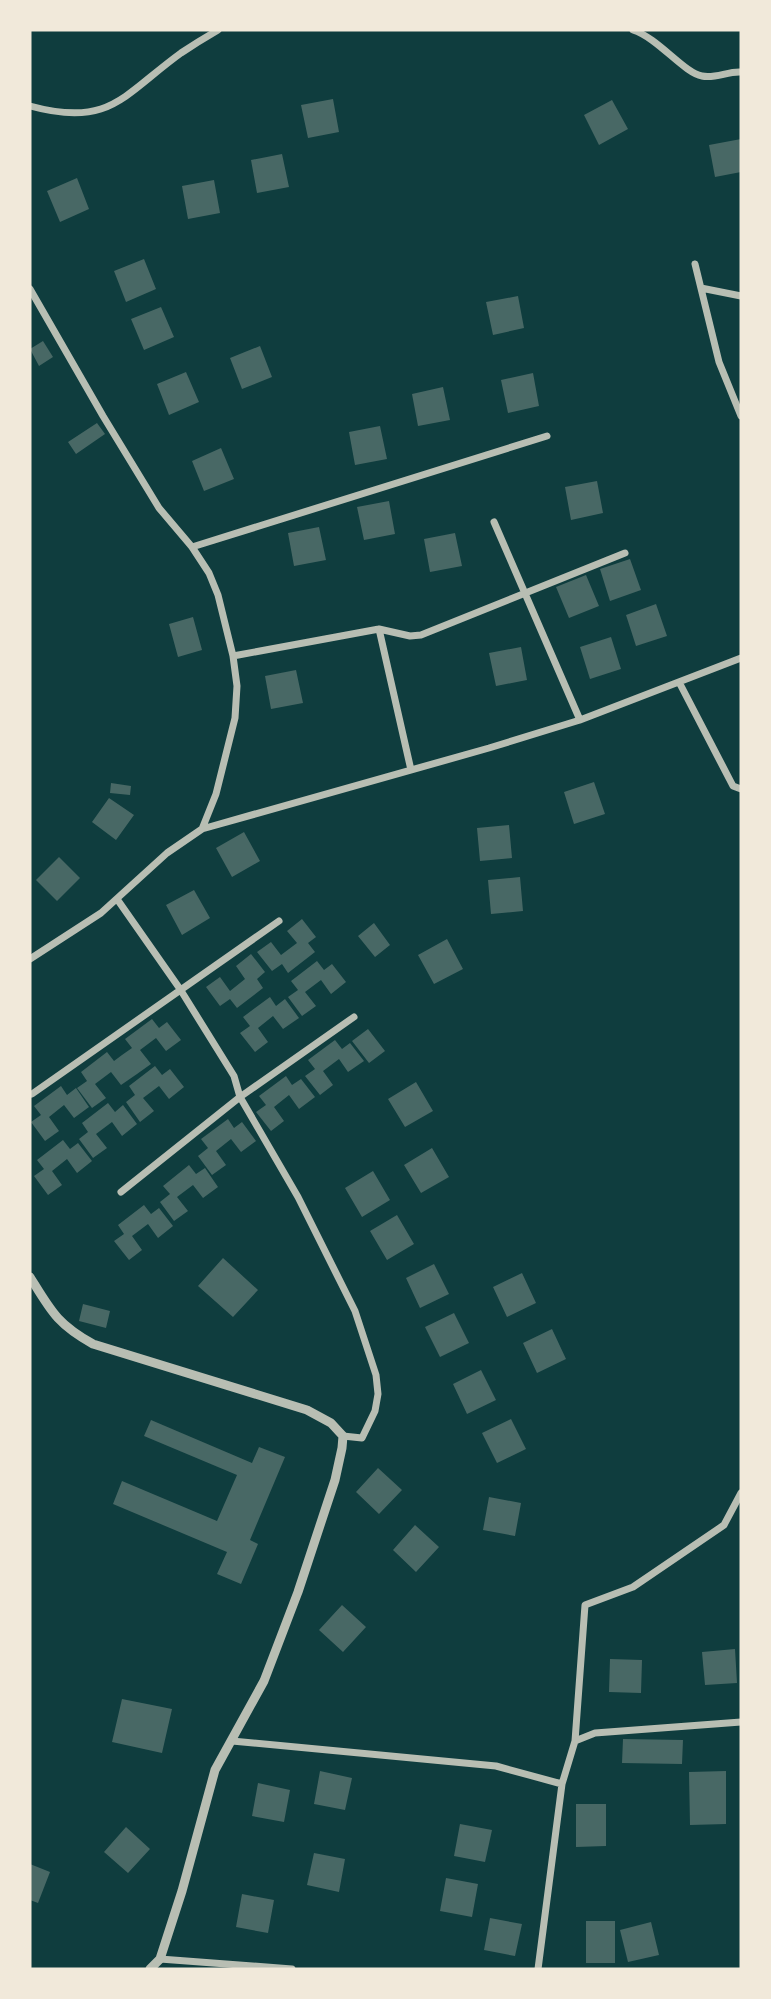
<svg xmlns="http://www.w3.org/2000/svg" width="771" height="1999" viewBox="0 0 771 1999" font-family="'Source Serif 4',serif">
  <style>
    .building { fill: #486865 }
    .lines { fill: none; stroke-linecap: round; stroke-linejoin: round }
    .minor { stroke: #b8beb3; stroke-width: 7 }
    .tertiary { stroke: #b8beb3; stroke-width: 9 }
  </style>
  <rect width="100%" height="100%" fill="#0f3d3e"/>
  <path class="building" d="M333,99L339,132L308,138L301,105Z
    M612,100L628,129L599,145L584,115Z
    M741,139V172L715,177L709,145Z
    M282,154L289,187L257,193L251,160Z
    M77,178L89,209L60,222L47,191Z
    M214,180L220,213L188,219L182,186Z
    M144,259L156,289L126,302L114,271Z
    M518,296L524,328L493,335L486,302Z
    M161,307L174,337L144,350L131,319Z
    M43,341L53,357L39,366L30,349Z
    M260,346L272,377L242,389L230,358Z
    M186,372L199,402L169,415L157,384Z
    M533,373L539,406L508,413L501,380Z
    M443,387L450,420L418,426L412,394Z
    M97,423L105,434L76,454L68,442Z
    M380,426L387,459L355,465L349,432Z
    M221,448L234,479L204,491L192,461Z
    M597,481L603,513L571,520L565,487Z
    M389,501L395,534L364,540L357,507Z
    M319,527L326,560L294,566L288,533Z
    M455,533L462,566L430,572L424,539Z
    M630,559L641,590L610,601L600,569Z
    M586,575L599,606L569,618L556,587Z
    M656,604L667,636L636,646L626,615Z
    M193,617L202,650L178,657L169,624Z
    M611,637L621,669L590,679L580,647Z
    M521,647L527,680L496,686L489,653Z
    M296,670L303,703L271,709L265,676Z
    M594,782L605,814L574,824L564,792Z
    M111,783L131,786L130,795L110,793Z
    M109,798L134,815L116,840L92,822Z
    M509,825L512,858L480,861L477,828Z
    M244,832L260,861L232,877L216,848Z
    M59,857L80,878L57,901L36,880Z
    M520,877L523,911L491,914L488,880Z
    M194,890L210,918L182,935L166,905Z
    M302,919L316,937L308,943L315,952L288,973L282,964L272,971L257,952L271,942L281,955L297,943L287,931Z
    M374,923L390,945L375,957L358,936Z
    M447,939L463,969L434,984L418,955Z
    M251,954L265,972L257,979L263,988L237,1008L230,999L220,1006L206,987L220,977L230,991L245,979L236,966Z
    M317,961L324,970L332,964L346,982L331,994L321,980L305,992L316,1006L302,1016L288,997L298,990L291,981Z
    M270,997L276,1006L285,999L299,1018L283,1029L273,1016L258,1028L268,1042L255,1052L240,1033L250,1026L243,1017Z
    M152,1019L159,1028L167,1022L181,1040L166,1051L156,1038L140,1050L151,1064L137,1074L121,1085L111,1072L95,1084L106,1098L92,1108L77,1088L87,1081L81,1072L107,1052L114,1061L122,1055L132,1048L125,1039Z
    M368,1029L385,1051L369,1063L352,1041Z
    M335,1040L342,1049L350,1043L364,1061L348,1072L339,1059L323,1071L333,1085L320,1095L305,1076L315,1069L308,1060Z
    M155,1066L162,1075L170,1069L184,1087L169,1099L159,1086L143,1098L154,1111L140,1122L126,1102L135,1095L129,1086Z
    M286,1076L292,1085L301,1079L315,1097L299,1109L289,1095L274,1107L284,1121L271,1131L256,1112L266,1105L259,1096Z
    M416,1082L433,1111L405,1127L388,1099Z
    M61,1086L67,1095L76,1088L89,1107L74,1118L64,1105L49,1117L59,1131L45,1141L31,1122L41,1115L34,1106Z
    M108,1103L115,1112L123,1105L137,1124L122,1136L112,1122L96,1134L107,1148L93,1158L79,1139L88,1132L82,1123Z
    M228,1119L234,1128L242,1122L256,1141L241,1152L231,1139L216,1151L226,1165L212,1175L198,1156L208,1148L201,1139Z
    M63,1140L70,1149L78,1143L92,1161L77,1173L67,1159L52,1171L62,1185L48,1195L34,1176L44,1169L37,1160Z
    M432,1148L449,1177L421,1193L404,1165Z
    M189,1165L196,1174L205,1168L218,1187L203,1198L193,1185L177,1197L188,1211L174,1221L160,1202L170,1194L163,1186Z
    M373,1171L390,1200L362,1217L345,1188Z
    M144,1205L151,1214L159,1208L173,1226L158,1238L148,1224L132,1236L142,1250L129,1260L114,1241L124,1234L118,1225Z
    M397,1215L414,1244L387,1260L370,1231Z
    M223,1258L258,1290L233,1317L198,1286Z
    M434,1264L449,1294L420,1308L406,1278Z
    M522,1273L536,1303L507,1317L493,1287Z
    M83,1304L110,1311L106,1328L79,1321Z
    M454,1313L469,1343L440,1357L425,1327Z
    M552,1329L566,1359L537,1373L523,1343Z
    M481,1370L496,1400L467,1414L453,1384Z
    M511,1419L526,1449L497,1463L482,1433Z
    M151,1420L252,1463L259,1447L285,1457L250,1540L258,1544L241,1584L217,1574L227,1552L113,1504L122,1481L217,1521L237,1475L144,1436Z
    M378,1468L402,1490L379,1514L356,1492Z
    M489,1497L521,1503L515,1536L483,1530Z
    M415,1525L439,1547L416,1572L393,1550Z
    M342,1605L366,1627L343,1652L319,1630Z
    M735,1649L737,1683L705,1685L702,1652Z
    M610,1659L642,1660L641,1693L609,1692Z
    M122,1699L172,1709L162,1753L112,1742Z
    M623,1739L683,1740L682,1764L622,1763Z
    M320,1771L352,1778L345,1810L314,1804Z
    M726,1771V1824L690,1825L689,1772Z
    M258,1783L290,1790L284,1822L252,1816Z
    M576,1804H606V1846L576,1847Z
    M460,1824L492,1830L485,1862L454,1856Z
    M126,1827L150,1849L128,1873L104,1852Z
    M314,1853L345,1859L339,1892L307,1885Z
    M30,1864L50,1872L38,1903L30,1900Z
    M446,1878L478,1884L472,1917L440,1911Z
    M242,1894L274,1900L268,1933L236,1927Z
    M490,1918L522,1924L515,1956L484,1950Z
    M586,1921H615V1963H586Z
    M651,1922L659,1955L628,1962L620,1930Z"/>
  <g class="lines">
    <path class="minor" d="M633,30C658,38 684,73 702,76C715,79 728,71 741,72
      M30,106C110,128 123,95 181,53C193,45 206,37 218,30
      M695,264L719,362L741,416
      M701,288L741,296
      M30,289L103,416L159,508L192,547L209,573L218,595L233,656L237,686L235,718L216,794L202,829L167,853L101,913L30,959
      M494,522L580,720
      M192,547L547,436
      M379,629L411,770
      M233,656L379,629L410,636L421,635L625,553
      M679,682L733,786L741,789
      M202,829L489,748L580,720L741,658
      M117,899L180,989L234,1076L240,1097L298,1197L355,1311L376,1375L378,1394L375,1411L362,1438L343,1436
      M32,1094L279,921
      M121,1192L240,1097L354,1017
      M232,1741L496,1766L562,1784
      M575,1741L585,1605L633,1587L724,1525L741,1493
      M160,1959L292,1969
      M538,1969L562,1784L575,1741L595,1733L741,1722"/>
    <path class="tertiary" d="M30,1277C51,1311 57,1324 93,1344L307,1410L331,1423L343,1436L342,1448L335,1480L298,1592L264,1681L215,1770L182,1891L160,1959L150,1969"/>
  </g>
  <rect width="771" height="1999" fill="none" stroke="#f1e9da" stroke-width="63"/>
</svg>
